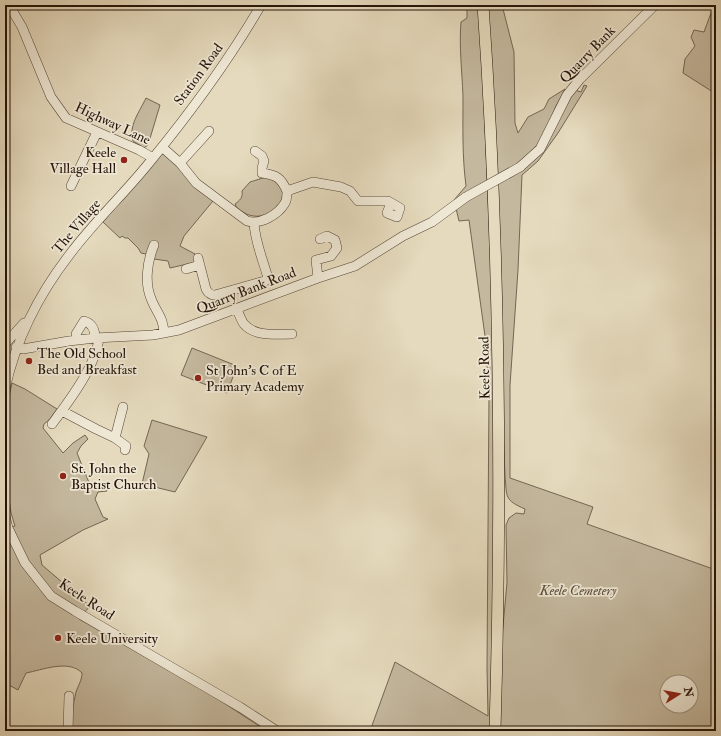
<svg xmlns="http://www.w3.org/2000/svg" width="721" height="736" viewBox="0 0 721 736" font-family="'IM FELL Double Pica',serif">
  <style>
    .green { fill: #c4b89e; stroke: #746653; fill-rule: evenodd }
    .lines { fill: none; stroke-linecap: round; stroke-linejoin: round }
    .minor-casing { stroke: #554535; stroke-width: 10 }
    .major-casing { stroke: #251308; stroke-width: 12 }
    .minor { stroke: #eee7d4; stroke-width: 9 }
    .major { stroke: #e5dabd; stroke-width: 11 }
    .minor-bridge-casing { stroke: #554535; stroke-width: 10; stroke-linecap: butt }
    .minor-bridge { stroke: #eee7d4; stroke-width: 9 }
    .poi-dot { fill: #8f2418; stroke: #eee7d4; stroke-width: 1.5 }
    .labels { text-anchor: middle; stroke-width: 3.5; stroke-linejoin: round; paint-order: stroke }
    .street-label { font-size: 14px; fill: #251308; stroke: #eee7d4 }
    .poi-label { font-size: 14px; fill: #251308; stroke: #eee7d4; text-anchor: start }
    .park-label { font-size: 14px; font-style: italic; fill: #5d4d3c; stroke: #eee7d4 }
  </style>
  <rect width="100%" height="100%" fill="#e5dabd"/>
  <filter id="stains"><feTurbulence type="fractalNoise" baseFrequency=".005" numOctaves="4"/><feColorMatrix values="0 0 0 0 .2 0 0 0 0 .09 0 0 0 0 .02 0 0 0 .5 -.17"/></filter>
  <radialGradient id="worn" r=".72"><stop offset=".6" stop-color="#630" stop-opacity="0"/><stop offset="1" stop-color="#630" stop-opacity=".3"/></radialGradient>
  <path class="green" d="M467,5H480L496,388L492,731H370L395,662L488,716L487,668L489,393L485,336L469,220L459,221L454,200L466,186C462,156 463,126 463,96C462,71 459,46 461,22L467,18Z
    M487,5H502L514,52L515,123L518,133L528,117L544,109L549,99L565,89L556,106L543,137L531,153L521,169L556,125L575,90L581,92L584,85L587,86L558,133L538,161L522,175L518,270L510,385V478L593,507L587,524L716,570V731H499L502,637L507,583L506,525L509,518L516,513L524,514L525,509C504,500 507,497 505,476ZM667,682H691V706H667Z
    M716,11V94L683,73L685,59L695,46L691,37L694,30L704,32L711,13Z
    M146,98L160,105L148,145L144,148L133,141C128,126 140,111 146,98Z
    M161,154H167L213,201L184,236L180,246L195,254L196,262L170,268L168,261L154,259L149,252L146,254L141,253L138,248L128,238H125L122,236L120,238L103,222Z
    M266,177C304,190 268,229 243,212C240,210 236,208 235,204C240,200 243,198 242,191L250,182Z
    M192,348L237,366L227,393L181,375Z
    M12,383L25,389L57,409L50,419L44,424L43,428L63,453L73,443L85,435L88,439L81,446L77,453L90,485L107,482V491L98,492L95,499L103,517L108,519L83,530L40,555L42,565L90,606L79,619L210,694L267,731H71C71,718 73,705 76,692C78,686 82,680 82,673C69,659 42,670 26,673L18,690L7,684L5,687V516L8,528L15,526L11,513L5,472V416Z
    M152,420L207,437L175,492L142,484L149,454L144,446Z"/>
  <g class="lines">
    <g class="minor-casing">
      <path id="minor" d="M9,5L22,27L51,97L66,118L139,150L153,158
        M162,147L180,163L196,183L247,221C260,225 278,215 285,203C287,200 287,195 287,191C281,178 277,175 262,173V168L264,161L262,156L255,151
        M180,163L209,131
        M520,167L540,149L567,95L580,79L655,5
        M71,186L97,132
        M287,191L313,182L341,187L350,191L358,201H388L400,208L397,217L387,213L391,203
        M154,245C147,262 144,284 152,301C158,315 163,317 164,333
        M198,258L206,289C208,293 210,295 215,295L268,280V278C263,260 255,242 254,223
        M186,269L200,265
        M318,278L316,260L331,256L337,248L335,240L327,236L320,239
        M237,309C239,314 241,320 244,324C255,337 276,334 292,334
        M76,334L84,321C92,323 95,330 95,338
        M5,344L24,323
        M16,347L23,349L69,341L95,338L153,335L179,330L318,278L355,266L403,236L432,222L466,197
        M5,389C16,339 39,294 70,254C94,222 124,194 149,163C190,113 229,60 261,5
        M62,411L96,429L115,438L123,407
        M52,424C69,401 96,366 99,338
        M115,438L126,446L125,450
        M5,516L8,528L25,563L51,596L75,611L240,707L277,731
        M68,731L69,696"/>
    </g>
    <g class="major-casing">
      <path id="major" d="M483,5C500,247 502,489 495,731"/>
    </g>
    <use href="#minor" class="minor"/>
    <use href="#major" class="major"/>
    <g class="minor-bridge-casing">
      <path id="minor-bridge" d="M466,197L520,167"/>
    </g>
    <use href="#minor-bridge" class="minor-bridge"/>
  </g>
  <g class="poi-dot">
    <circle cx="124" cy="160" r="4"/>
    <circle cx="29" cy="361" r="4"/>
    <circle cx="198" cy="378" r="4"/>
    <circle cx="63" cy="476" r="4"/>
    <circle cx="58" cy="638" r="4"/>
  </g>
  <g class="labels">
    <g class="street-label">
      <text transform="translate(587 54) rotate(-46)" y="5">Quarry Bank</text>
      <text transform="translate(198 74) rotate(-54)" y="5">Station Road</text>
      <text transform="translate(113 123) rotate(25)" y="5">Highway Lane</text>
      <text transform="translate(76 226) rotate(-50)" y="5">The Village</text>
      <text transform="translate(246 290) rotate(-21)" y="5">Quarry Bank Road</text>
      <text transform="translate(484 368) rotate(-91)" y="5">Keele Road</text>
      <text transform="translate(87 599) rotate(33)" y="5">Keele Road</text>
    </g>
    <g class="poi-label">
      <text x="116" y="157" text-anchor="end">Keele<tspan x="116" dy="16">Village Hall</tspan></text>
      <text x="37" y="358">The Old School<tspan x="37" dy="16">Bed and Breakfast</tspan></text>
      <text x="206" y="375">St John's C of E<tspan x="206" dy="16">Primary Academy</tspan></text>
      <text x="71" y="473">St. John the<tspan x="71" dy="16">Baptist Church</tspan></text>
      <text x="66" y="643">Keele University</text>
    </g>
    <g class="park-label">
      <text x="578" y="595">Keele Cemetery</text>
    </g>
  </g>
  <rect width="721" height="736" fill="none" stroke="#e5dabd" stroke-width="20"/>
  <rect x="6" y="6" width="709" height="724" fill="none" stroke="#251308" stroke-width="2"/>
  <rect x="10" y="10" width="701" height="716" fill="none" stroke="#251308"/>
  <g transform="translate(679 694) rotate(79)"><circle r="19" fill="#eee7d4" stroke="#9e9282"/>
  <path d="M0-3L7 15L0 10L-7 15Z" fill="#8f2418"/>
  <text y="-6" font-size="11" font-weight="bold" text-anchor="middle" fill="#251308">N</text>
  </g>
  <rect width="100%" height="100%" filter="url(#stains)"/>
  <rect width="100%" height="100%" fill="url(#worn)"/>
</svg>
